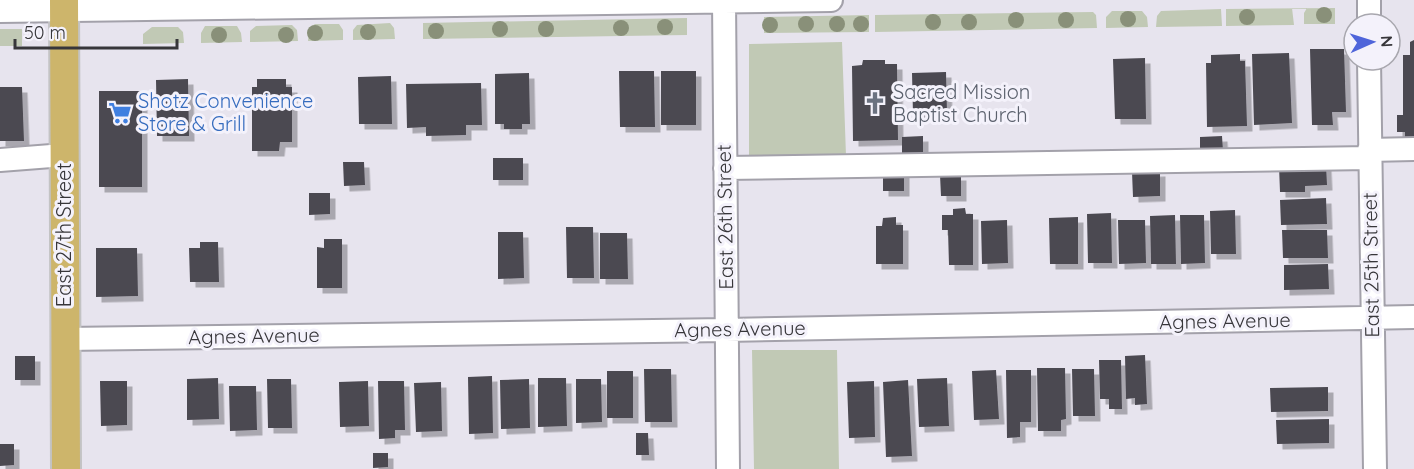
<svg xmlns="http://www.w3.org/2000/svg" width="1414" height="469" viewBox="0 0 1414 469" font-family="Quicksand,sans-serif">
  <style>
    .green { fill: #c1c9b5 }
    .building { fill: #4b4951; filter: url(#shadow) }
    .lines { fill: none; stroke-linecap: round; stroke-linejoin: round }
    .minor-casing { stroke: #a3a1aa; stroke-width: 26 }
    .major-casing { stroke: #c3c3c4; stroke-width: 32 }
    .minor { stroke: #fff; stroke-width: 22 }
    .major { stroke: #cdb56b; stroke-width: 28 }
    .tree { fill: #899079 }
    .labels { text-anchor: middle; stroke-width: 6; stroke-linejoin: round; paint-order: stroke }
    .worship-label { font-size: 20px; fill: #5b616d; stroke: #f4f2fb; text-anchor: start }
    .shop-label { font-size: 20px; fill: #366cbe; stroke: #f4f2fb; text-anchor: start }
    .street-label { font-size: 20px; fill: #37363a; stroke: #f4f2fb }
  </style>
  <defs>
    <filter id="shadow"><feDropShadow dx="5.5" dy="5.5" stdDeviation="0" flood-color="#0004"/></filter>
  </defs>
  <rect width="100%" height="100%" fill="#e7e4ee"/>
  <path class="green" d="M1292,8L1294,25L1226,26V9L1335,8V24H1304V13L1307,8Z
    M1221,9L1222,26L1156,27L1157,16L1161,11Z
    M1112,11H1142L1147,17L1148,27L1106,28V17Z
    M1093,12L1096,15L1097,28L875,32V15Z
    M869,15V32L764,33V17Z
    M687,18V35L423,39V23Z
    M390,23L394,28L395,39L353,40V30L357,25Z
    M315,24H339L343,30V40L308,41L309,28Z
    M292,25L297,30L298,41L250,42V31L256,26Z
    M205,26H237L241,33L242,42L201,43V33Z
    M152,27H178L183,32L184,43L143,44V34Z
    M0,29H22V46H0Z
    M842,42L846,156L749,157V44Z
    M752,350H837L839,469H754Z"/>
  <path class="building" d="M1414,40V143H1405V132H1397V115H1403V55H1410V42Z
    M1310,49H1344L1346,112H1332L1333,125H1312Z
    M1289,53L1292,123L1254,125L1252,54Z
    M1240,54V61H1245L1247,126L1207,127L1206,63H1211V55Z
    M1145,58L1146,119H1115L1113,59Z
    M863,60H885V64H897L898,140L853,141L852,66L862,65Z
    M619,71H654L655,127H620Z
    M661,71H696V125H661Z
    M946,72L947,113L913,114L912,73Z
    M529,73L530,124H522V129H504V124H495V74Z
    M391,76L392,124H359L358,77Z
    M188,79L189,136H157L156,80Z
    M257,79H286V87H292V142H280L279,151H252V87H257Z
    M481,83L482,125H466V135L426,136V127L407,128L406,84Z
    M0,87H22L24,141H0Z
    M99,91H142V187H99Z
    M923,136V155H902V137Z
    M1222,136L1223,151L1200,152V137Z
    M493,158H523V180H493Z
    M343,162H364L365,185L344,186Z
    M1326,165L1327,185L1305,186V192H1280L1279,166Z
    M1160,171V196L1133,197L1132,172Z
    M883,172H904V191H883Z
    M940,175H961V196H941Z
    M309,193H330V214L309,215Z
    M1326,198L1327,224L1281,225L1280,200Z
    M965,208L966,214H973V265H949L948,230H942V215H953V209Z
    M1235,210L1236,254H1211L1210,211Z
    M1111,213L1112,263H1088L1087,214Z
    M1175,215L1176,264H1151L1150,216Z
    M1180,215H1204L1205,263L1181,264Z
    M896,217V225H903V264H876V226H882L883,218Z
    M1078,217V264H1050L1049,218Z
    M1007,220L1008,263L982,264L981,221Z
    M1118,220H1145L1146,263L1119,264Z
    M566,227H593L594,278H567Z
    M1282,230H1327L1328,258H1283Z
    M498,232H523L524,278L498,279Z
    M600,233H627L628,279H600Z
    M324,239H342V288H317V247L324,248Z
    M200,242H218L219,282H190L189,248H200Z
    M96,248H137L138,296L96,297Z
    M1328,264L1329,289L1284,290V265Z
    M1145,355L1147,404L1135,405V398L1126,399L1125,356Z
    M15,356H35V380H15Z
    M1099,360H1121L1122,409H1109V399H1100Z
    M1037,368H1065L1066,419L1061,420V431H1038Z
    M644,369H671L672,422H645Z
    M1072,369H1094L1095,416H1073Z
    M996,370L999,419L974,420L972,371Z
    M1006,370H1031V422H1020V437L1007,438Z
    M607,371H633V418H607Z
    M492,376L493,433L469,434L468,377Z
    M218,378L219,419L187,420V379Z
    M538,378H566L567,426L538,427Z
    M947,378L949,426L919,427L917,379Z
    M267,379H291L292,428H268Z
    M529,379L530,428L501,429L500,380Z
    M576,379H601L602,422L576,423Z
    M908,380L912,456L886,457L883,382Z
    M100,381H127V425L101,426Z
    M368,381L369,426L340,427L339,382Z
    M378,381H404L405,430H395V438L379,439Z
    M874,381L875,437L849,438L847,382Z
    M441,382L442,431L416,432L414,383Z
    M229,386H256L257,430L230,431Z
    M1328,387V411L1271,412L1270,388Z
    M1329,419V443L1277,444L1276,420Z
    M636,433H648L649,455H636Z
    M0,444H14V465L0,466Z
    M373,453H388V467L373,468Z"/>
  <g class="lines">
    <g class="minor-casing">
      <path id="minor" d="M724,0L728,469
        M1369,0V24
        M0,11L831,0
        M1369,60L1375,469
        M1369,150L1414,149
        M0,160L64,155
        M725,168L1369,158
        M65,339L726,330L1414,317"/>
    </g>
    <g class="major-casing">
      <path id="major" d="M64,0L66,469"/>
    </g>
    <use href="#minor" class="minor"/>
    <use href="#major" class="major"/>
  </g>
  <g class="tree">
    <circle cx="1324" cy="15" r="8"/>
    <circle cx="1247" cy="17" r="8"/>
    <circle cx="1128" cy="19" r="8"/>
    <circle cx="1016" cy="20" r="8"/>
    <circle cx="1066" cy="20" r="8"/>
    <circle cx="933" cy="22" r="8"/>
    <circle cx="969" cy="22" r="8"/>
    <circle cx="806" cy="24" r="8"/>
    <circle cx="837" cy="24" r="8"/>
    <circle cx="861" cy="24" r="8"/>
    <circle cx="770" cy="25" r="8"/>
    <circle cx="665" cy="27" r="8"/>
    <circle cx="621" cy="28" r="8"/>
    <circle cx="500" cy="29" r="8"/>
    <circle cx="546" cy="29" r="8"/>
    <circle cx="436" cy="31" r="8"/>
    <circle cx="368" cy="32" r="8"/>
    <circle cx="315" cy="33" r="8"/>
    <circle cx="219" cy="35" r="8"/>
    <circle cx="286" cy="35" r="8"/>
  </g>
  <defs>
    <g id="church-bare" transform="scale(1.8)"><path d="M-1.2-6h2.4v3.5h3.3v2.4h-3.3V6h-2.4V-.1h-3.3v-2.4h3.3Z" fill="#6b7280" stroke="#f4f2fb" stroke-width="2.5" paint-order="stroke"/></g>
    <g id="supermarket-bare" transform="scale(1.8)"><path d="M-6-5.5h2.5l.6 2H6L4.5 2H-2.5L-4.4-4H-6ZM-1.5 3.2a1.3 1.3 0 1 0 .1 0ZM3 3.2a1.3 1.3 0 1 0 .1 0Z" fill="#3f7fe0" stroke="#f4f2fb" stroke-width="2.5" paint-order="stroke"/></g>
  </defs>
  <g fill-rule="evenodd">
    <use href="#church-bare" x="875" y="103"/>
    <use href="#supermarket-bare" x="120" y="113"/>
  </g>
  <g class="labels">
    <g class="worship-label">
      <text x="893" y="99">Sacred Mission<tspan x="893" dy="23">Baptist Church</tspan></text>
    </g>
    <g class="shop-label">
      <text x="138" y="108">Shotz Convenience<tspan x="138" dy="23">Store &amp; Grill</tspan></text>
    </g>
    <g class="street-label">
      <text transform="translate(725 217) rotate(-91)" y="7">East 26th Street</text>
      <text transform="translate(64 235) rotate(-90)" y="7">East 27th Street</text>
      <text transform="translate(1371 265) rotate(-91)" y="7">East 25th Street</text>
      <text transform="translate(1225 321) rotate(-1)" y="7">Agnes Avenue</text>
      <text transform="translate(740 329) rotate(-1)" y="7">Agnes Avenue</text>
      <text transform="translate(254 336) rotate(-1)" y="7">Agnes Avenue</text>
    </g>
  </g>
  <g transform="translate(1372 42) rotate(87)"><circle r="28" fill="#f4f2fb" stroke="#a8a7ae" stroke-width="1.5"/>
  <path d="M0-4.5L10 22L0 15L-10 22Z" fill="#4f65da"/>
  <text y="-9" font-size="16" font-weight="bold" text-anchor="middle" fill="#37363a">N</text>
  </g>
  <path d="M15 39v9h162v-9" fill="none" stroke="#37363a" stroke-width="3"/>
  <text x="24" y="39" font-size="18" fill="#37363a" stroke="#f4f2fb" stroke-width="4.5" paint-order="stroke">50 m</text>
</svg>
